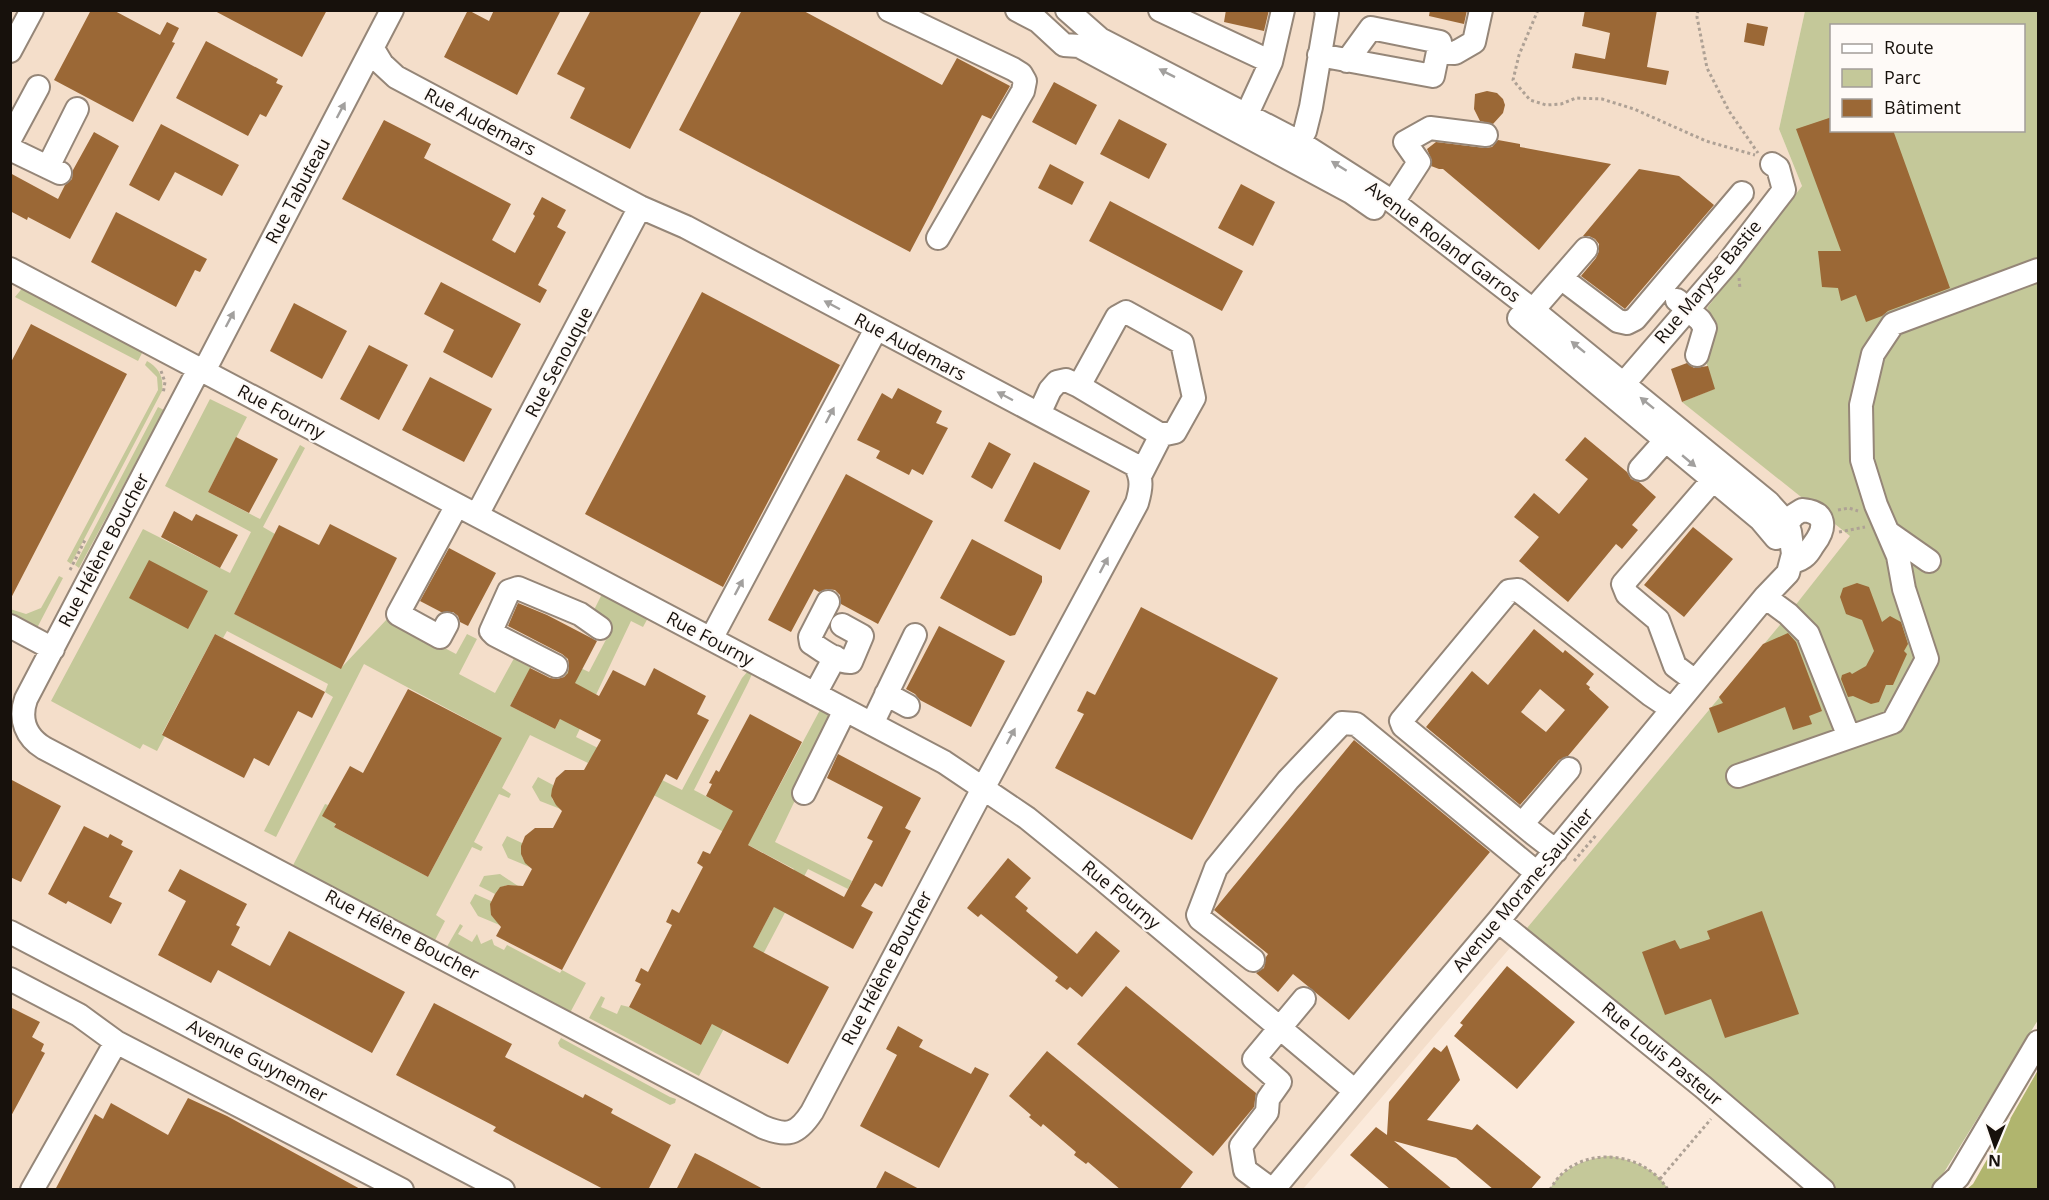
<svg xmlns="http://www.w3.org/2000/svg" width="2049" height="1200" viewBox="0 0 2049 1200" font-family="'Open Sans',sans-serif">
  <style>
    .built { fill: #f4deca }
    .green { fill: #c4c899; fill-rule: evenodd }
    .forest { fill: #b0b56e }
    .building { fill: #9b6836; fill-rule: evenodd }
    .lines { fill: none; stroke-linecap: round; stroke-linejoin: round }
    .minor-casing { stroke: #958678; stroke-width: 26 }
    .path { stroke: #aea195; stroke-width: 3; stroke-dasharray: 3 3; stroke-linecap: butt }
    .minor { stroke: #fff; stroke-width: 22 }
    .oneway { fill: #a2a09e }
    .labels { text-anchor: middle; stroke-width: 4.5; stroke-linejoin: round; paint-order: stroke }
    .street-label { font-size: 18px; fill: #17110c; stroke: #fefaf7 }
  </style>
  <rect width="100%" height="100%" fill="#fbeadb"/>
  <path class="built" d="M10,11H1805L1779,129L1802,186L1707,308L1717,324L1705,358L1715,389L1851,536L1779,626L1527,928L1303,1189H11Z"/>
  <path class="green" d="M1805,11H2038V1020L1935,1187L1930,1190L1833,1189L1527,928L1779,626L1850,536L1682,402L1714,389L1705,358L1717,324L1707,308L1802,186L1779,129ZM1832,26H2024V130H1832Z
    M24,286L144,349L138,361L15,297Z
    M147,361C159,368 164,377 162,391L71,564L67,561L158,390L157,377L145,365Z
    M210,399L247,417L208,492L260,519L300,445L305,448L263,527L275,534L234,614L341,668L388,618L456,654L467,634L477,639L459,674L495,693L518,651L523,656L521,662L531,667L510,706L555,729L578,685L564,678L572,664L589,672L611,630L590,618L603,592L649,616L643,627L631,621L576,737L682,790L742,678L748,671L752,674L748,683L694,790L759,824L821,708L836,715L775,842L852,881L848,889L808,869L699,1076L589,1018L601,996L605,998L601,1007L617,1014L621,1005L629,1007L701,1045L794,869L589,761L588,763L530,735L502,788L511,794L509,798L499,794L474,842L483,847L481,851L472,847L436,915L445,921L433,944L290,871L325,804L328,805L323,816L336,823L334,827L428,877L502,738L364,664L276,837L264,831L333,697L325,692L328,684L227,631L223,638L215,634L162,734L165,736L157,751L143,744L140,749L51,701L143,529L230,573L251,532L165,486Z
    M158,407L164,410L79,568L75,565Z
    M59,576L63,578L37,628L11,614L10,609L26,614L41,608Z
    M538,777L553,785L552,799L563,810L540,801L532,787Z
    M507,836L522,843V857L532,868L508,858L502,845Z
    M500,874L521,888C511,883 502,884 495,894L479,886L484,876Z
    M475,894L491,901V915L502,926L478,916L470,903Z
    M460,924L463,926L458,934L472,942L477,934L481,944L492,939L494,945L504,950L507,945L560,973L562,970L586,983L571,1011L566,1014L445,950Z
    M561,1038L670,1097L676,1099L675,1103L670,1105L560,1047L558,1043Z
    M1609,1156C1633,1160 1655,1168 1668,1189H1550C1562,1167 1586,1159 1609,1156Z"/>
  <path class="forest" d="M2038,1070V1189H1967L1973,1184Z"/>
  <path class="building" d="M91,10H113L160,35L167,22L179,28L172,42L175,43L133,122L54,80Z
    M213,10H327L302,57Z
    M468,10L489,21L494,10H561L517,95L444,57Z
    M591,10H702L630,149L570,118L585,88L557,74Z
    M742,10H802L942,85L957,58L1010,86L991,119L982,115L910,252L679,130Z
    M1226,10H1269L1264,31L1224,22Z
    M1430,10H1467L1464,24L1429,16Z
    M1585,10H1657L1647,67L1669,71L1666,85L1572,68L1575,53L1605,59L1610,33L1582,26Z
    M1747,23L1768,27L1764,46L1744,42Z
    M206,41L278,79L276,83L283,86L266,117L260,114L248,136L176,98Z
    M1054,82L1097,105L1076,145L1032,122Z
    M1487,91L1497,93L1503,99L1505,105L1503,113L1493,124L1480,121L1474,109L1475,94Z
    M1832,117V130H1893L1950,288L1888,311L1882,316L1866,322L1856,295L1841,301L1838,288L1822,287L1818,251H1841L1796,129Z
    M1119,119L1167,144L1149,179L1100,154Z
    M384,120L431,144L424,158L511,204L492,240L515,253L535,216L533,214L542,197L566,210L557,227L566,232L538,285L547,290L540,303L342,199Z
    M161,124L239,165L222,196L175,172L159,201L129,185Z
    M94,132L119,146L70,239L28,217L27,220L10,211V173L58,199L65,185L72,179L73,170Z
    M1498,140L1520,144V147L1611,164L1539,250L1443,169H1439L1431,166L1432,161L1427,149L1436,142L1485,148L1492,147Z
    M1050,164L1084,182L1072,205L1038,188Z
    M1639,169L1679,176L1714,205L1625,309L1581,276L1596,258L1599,251V244L1595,239L1589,236H1583Z
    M1241,184L1275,202L1253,246L1218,228Z
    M1110,201L1243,271L1222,311L1089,241Z
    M116,212L207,259L200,272L195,270L176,307L91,262Z
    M441,282L521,324L492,378L443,352L454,330L424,314Z
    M702,292L840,365L723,587L585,514Z
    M294,303L347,331L322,379L270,351Z
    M31,324L127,374L10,600V364Z
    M369,345L408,365L379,420L340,399Z
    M1687,363L1694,368L1708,366L1715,389L1682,402L1671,369Z
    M430,377L492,409L464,462L402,430Z
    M898,388L942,411L936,423L948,428L923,475L912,469L909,475L876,458L880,451L857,440L882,393L892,399Z
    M236,437L278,459L249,513L208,492Z
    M1585,437L1627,472L1631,479L1639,482L1656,497L1632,525L1638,530L1622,549L1616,544L1568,602L1519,561L1539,537L1514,517L1534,493L1559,514L1588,479L1565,460Z
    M989,442L1011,454L992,489L971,477Z
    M1034,462L1090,491L1060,550L1004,521Z
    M846,474L933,521L878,624L841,604L840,595L835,590L827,589L819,592L814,589L791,632L768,620Z
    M174,511L192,521L196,514L238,535L220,568L161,537Z
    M330,524L397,558L341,669L234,614L279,525L319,545Z
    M1693,527L1733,559L1684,617L1644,585Z
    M972,539L1042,576V582L1015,635L1010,636L940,598Z
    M449,548L496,573L468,626L460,622L458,616L453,612H441L420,601Z
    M149,560L208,591L188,629L129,598Z
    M1857,583L1869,587L1882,622L1890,616L1901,622L1908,644L1904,651L1907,654L1893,685H1886L1879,702L1871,704L1853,696L1848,697L1841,679L1842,675L1850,672L1852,674L1866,666L1874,651L1862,620L1846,614L1840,597L1843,588Z
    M518,603L547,615L597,641L575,683L599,696L613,670L645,686L654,668L706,696L697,714L709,720L677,780L666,774L562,970L496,936L501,927L491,915L490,904L495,894L500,887L508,885L523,886L532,869L525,863L521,854V846L525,836L535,828H553L562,811L556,805L551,796L552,789L556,778L565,770H584L601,740L560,719L555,729L510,706L530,668L550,678L557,679L564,677L568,673L569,666L568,659L562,654L508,626Z
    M1141,607L1278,678L1192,840L1055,768L1084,714L1077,711L1087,691L1095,695Z
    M939,626L1005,661L971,727L920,700L915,694L906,689Z
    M1534,629L1563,653L1565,650L1594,674L1586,684L1590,687L1589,689L1609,707L1568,756L1559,760L1520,805L1426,727L1472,671L1488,685ZM1540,689L1565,710L1546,732L1521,712Z
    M1788,633L1796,642L1822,711L1809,716L1812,724L1793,730L1785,707L1718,733L1709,708L1723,703L1719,697L1763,644Z
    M215,634L325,692L312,718L298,711L269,766L254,758L244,778L162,735Z
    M408,689L502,738L428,877L334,827L336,824L322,816L350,766L363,773Z
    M750,714L802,742L748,845L844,897L873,841L867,838L883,807L827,778L838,754L921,798L905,828L911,831L882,887L875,883L861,906L873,912L853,949L774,907L753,947L829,987L788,1064L712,1024L701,1045L629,1007L641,984L635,981L641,968L648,972L672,925L666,922L672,909L679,913L703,867L697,863L703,851L710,854L733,811L706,796L712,784L709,783L716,770L719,772Z
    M1354,740L1490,852L1349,1020L1293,974L1278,992L1256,973L1264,968L1266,957L1268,954L1214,910Z
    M10,779L61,806L21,882L10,877Z
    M84,826L108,838L110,834L123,841L121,845L133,851L109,897L122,903L111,924L68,901L66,904L48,894Z
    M1008,858L1031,878L1015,897L1028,908L1026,911L1077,954L1096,931L1120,951L1082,997L1070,987L1067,990L1055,981L1058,977L981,914L978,917L967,908Z
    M180,869L247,904L236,925L240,927L231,945L270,966L289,931L405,992L372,1053L218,970L211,983L158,955L186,901L168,891Z
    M1762,911L1799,1014L1725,1038L1711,999L1665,1015L1642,952L1675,940L1680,949L1710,939L1707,931Z
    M1507,966L1575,1022L1517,1089L1454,1036L1463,1025L1460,1023Z
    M1126,986L1256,1093L1254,1107L1213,1156L1077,1044Z
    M434,1003L512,1044L505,1057L583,1098L585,1094L613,1109L611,1113L671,1145L648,1190H605L493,1131L496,1127L396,1075Z
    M10,1007L40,1022L32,1037L44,1044L41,1051L45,1053L10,1118Z
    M898,1026L923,1040L919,1047L971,1074L975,1067L989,1074L939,1168L860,1126L897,1055L886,1049Z
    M1447,1045L1460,1080L1427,1120L1472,1130L1477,1124L1541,1177L1530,1190H1494L1456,1158L1394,1141L1453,1190H1391L1350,1155L1376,1127L1387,1135L1389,1102L1434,1047L1441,1052Z
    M1047,1051L1193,1172L1179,1190H1121L1088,1162L1086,1164L1074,1155L1076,1152L1043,1124L1041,1127L1029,1117L1031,1115L1009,1096Z
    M188,1098L227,1116L362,1190H55L95,1114L103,1119L111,1103L168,1135Z
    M695,1153L707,1159L765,1190H676Z
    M885,1171L921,1190H875Z"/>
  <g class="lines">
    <g class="minor-casing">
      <path id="minor" d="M889,10L1013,69L1021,74L1025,81L1023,91L938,238
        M1017,10L1038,21L1064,45L1079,46L1351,192L1374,208
        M1067,10L1100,39L1299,142L1393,202L1533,310L1768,502L1787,523L1790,532L1793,554L1788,573L1765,597L1537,873L1498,921L1415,1019L1273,1190
        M1160,10L1271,62
        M10,51L32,10
        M1438,52L1455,53L1474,42L1481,10
        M1319,55L1433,76L1440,42L1371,28L1347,61
        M1241,127L1271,62L1283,10
        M10,139L38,87
        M10,149L60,173
        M1293,153L1305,131L1311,107L1327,13L1326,10
        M48,167L77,109
        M1393,202L1419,162L1405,142L1430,128L1486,135
        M10,269L944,762L1027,818L1101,878L1355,1091
        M1561,278L1618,321L1627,323L1635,319L1742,193
        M1677,300L1700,320L1705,328L1697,355
        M1533,310L1586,249
        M1519,318L1760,519L1776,538
        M199,369L26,699C19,719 26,737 44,748L763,1127C787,1137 797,1135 812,1112L979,796L1137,503C1141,489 1143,479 1135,465L686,227L640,207L396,77L382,64L373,49
        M204,371L392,10
        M1079,386L1161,435
        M1614,395L1727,264L1784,190L1778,168L1772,164
        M1039,414L1050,390L1057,382L1066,380L1079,386L1117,317L1126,312L1182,343L1194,398L1175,432L1161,435L1141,474
        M1640,469L1665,441
        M477,515L640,207
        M1889,533L1929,561
        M1778,535L1794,515L1802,510C1827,512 1826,528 1814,544C1811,548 1809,553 1805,556C1802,559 1796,561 1792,562
        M1765,597L1788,614L1808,634L1849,737
        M828,602L810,637L811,643C822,650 838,663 851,662L862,636L842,625
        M447,624L440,637L398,614L457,505
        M10,626L53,649
        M711,639L876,329
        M556,666L495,635L491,631L509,591L518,588L580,614L600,628
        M1695,681L1675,666L1658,620L1627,594L1623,584L1712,481
        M815,694L835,657
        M886,694L908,706
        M872,724L915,635
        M1738,776L1893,722L1927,659L1904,589L1898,556L1876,505L1862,460L1861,405L1873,354L1893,324L2038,270
        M804,793L845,710
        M1522,824L1569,769
        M1556,851L1534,834L1403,726L1401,721L1509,591L1518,590L1651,695L1672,709
        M1498,921L1703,1087L1823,1190
        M10,932L503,1190
        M1253,960L1200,919L1198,915L1216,868L1288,780L1342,723L1356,724L1537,873
        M10,979L79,1015L116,1042
        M32,1190L116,1042L402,1190
        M1272,1190L1245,1170L1241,1146L1267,1112L1268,1099L1280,1082L1254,1059L1304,999
        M1944,1190L1958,1177L2038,1042"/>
    </g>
    <path class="path" d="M1538,10L1519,55L1513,80L1530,100L1546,105L1561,104L1576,98L1602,99L1634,109L1706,141L1755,155
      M1698,10L1697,17L1707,68L1729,111L1758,153
      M1739,278L1740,289
      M161,371L165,382L163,394
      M1838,510L1849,508L1858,511
      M1839,532L1865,527
      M70,570L85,540
      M1574,861L1597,834
      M1660,1179L1711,1119
      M1550,1190C1573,1144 1643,1148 1668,1190"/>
    <use href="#minor" class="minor"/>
  </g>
  <defs><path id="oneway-solid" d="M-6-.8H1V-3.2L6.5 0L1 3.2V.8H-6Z" transform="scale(1.5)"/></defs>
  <g class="oneway">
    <use href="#oneway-solid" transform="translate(1167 73) rotate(-153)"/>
    <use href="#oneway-solid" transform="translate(341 110) rotate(-62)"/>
    <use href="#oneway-solid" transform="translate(1339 166) rotate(-148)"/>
    <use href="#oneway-solid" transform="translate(832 305) rotate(-152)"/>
    <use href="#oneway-solid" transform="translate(230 319) rotate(-62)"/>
    <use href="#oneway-solid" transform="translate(1578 347) rotate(-141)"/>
    <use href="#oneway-solid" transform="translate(1005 396) rotate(-152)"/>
    <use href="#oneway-solid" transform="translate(1647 403) rotate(-141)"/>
    <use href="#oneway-solid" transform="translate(830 415) rotate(-62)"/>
    <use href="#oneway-solid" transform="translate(1689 461) rotate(40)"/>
    <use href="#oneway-solid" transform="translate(1104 565) rotate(-62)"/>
    <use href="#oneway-solid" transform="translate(739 587) rotate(-62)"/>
    <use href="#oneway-solid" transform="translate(1011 736) rotate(-62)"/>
  </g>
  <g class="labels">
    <g class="street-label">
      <text transform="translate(480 122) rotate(28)" y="6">Rue Audemars</text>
      <text transform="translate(298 191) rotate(-62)" y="6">Rue Tabuteau</text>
      <text transform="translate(1443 242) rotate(37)" y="6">Avenue Roland Garros</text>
      <text transform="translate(1708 282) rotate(-50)" y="6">Rue Maryse Bastie</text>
      <text transform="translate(910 347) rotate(28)" y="6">Rue Audemars</text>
      <text transform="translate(559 362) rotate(-62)" y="6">Rue Senouque</text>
      <text transform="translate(281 412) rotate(28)" y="6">Rue Fourny</text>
      <text transform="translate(104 550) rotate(-62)" y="6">Rue Hélène Boucher</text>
      <text transform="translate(710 639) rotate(28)" y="6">Rue Fourny</text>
      <text transform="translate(1523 890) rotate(-50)" y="6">Avenue Morane-Saulnier</text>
      <text transform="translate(1121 895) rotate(40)" y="6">Rue Fourny</text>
      <text transform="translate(402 935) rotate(28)" y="6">Rue Hélène Boucher</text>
      <text transform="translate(887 968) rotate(-62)" y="6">Rue Hélène Boucher</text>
      <text transform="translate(1662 1054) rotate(40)" y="6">Rue Louis Pasteur</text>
      <text transform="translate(257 1061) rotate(28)" y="6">Avenue Guynemer</text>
    </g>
  </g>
  <rect width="2049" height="1200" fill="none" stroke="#17110c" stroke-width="24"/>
  <rect x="1830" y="24" width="195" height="108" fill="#fefaf7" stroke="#a29d99" stroke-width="1.5"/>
  <rect x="1842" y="44" width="30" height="9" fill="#ffffff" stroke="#a29d99" stroke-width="1.5"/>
  <text x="1884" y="54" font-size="18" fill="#17110c">Route</text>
  <rect x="1842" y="69" width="30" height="18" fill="#c4c899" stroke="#a29d99" stroke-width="1.5"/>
  <text x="1884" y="84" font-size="18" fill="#17110c">Parc</text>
  <rect x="1842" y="99" width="30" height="18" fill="#9b6836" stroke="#a29d99" stroke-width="1.5"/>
  <text x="1884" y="114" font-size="18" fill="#17110c">Bâtiment</text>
  <g transform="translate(1995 1146) rotate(182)" stroke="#fefaf7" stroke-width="4.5" paint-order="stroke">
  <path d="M0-4.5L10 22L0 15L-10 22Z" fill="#17110c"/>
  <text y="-9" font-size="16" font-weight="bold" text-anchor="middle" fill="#17110c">N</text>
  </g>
</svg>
